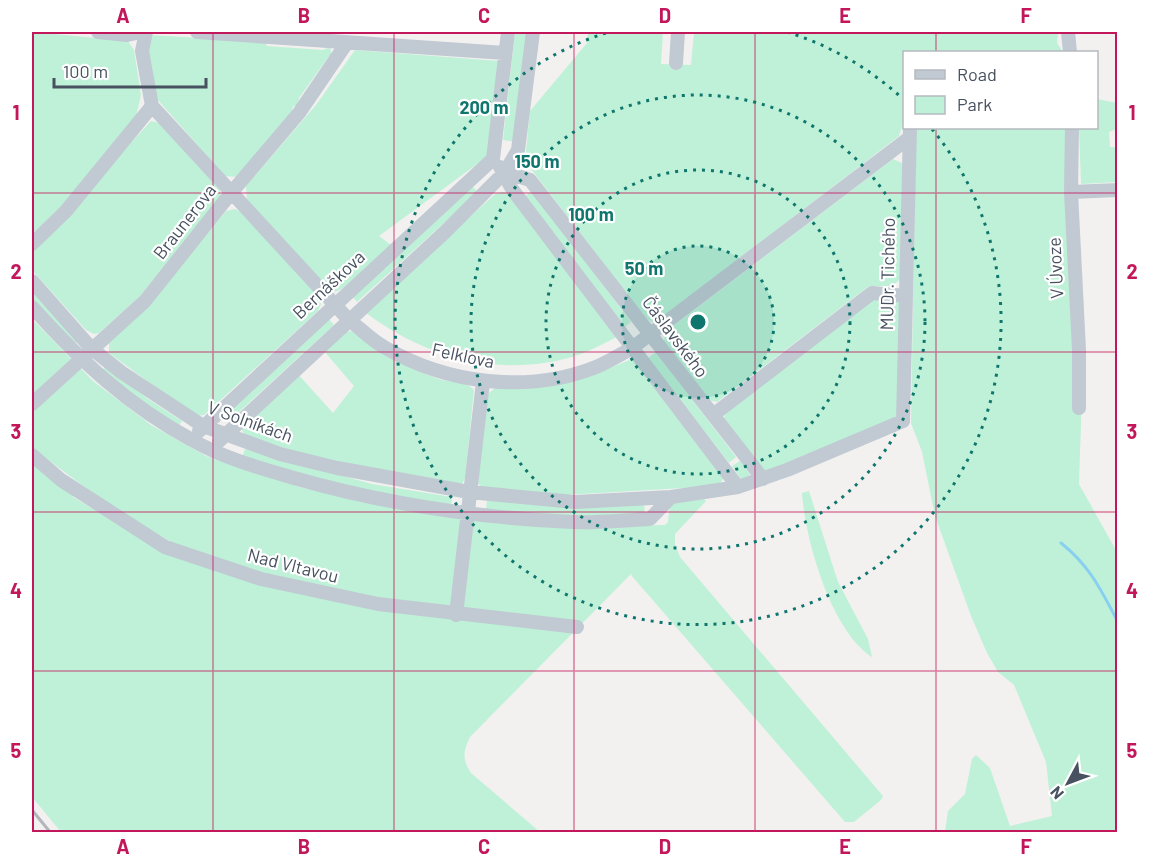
<svg xmlns="http://www.w3.org/2000/svg" width="1149" height="864" viewBox="0 0 1149 864" font-family="Barlow,sans-serif">
  <style>
    .green { fill: #bef1d7 }
    .lines { fill: none; stroke-linecap: round; stroke-linejoin: round }
    .stream { stroke: #89d0f0; stroke-width: 3 }
    .minor { stroke: #c1c9d3; stroke-width: 14 }
    .rail { stroke: #b2b5bb; stroke-width: 3 }
    .grid { fill: none; stroke: #c2185b; stroke-width: 1.5; stroke-opacity: 0.55 }
    .ring { fill: none; stroke: #0f766e; stroke-width: 3; stroke-dasharray: 3 6 }
    .labels { text-anchor: middle; stroke-width: 4.5; stroke-linejoin: round; paint-order: stroke }
    .street-label { font-size: 18px; fill: #47515f; stroke: #fff }
    .centre { fill: #0f766e; stroke: #fff; stroke-width: 3 }
    .ring-label { font-size: 18px; text-anchor: middle; font-weight: bold; fill: #0f766e; stroke: #fff; stroke-width: 4.5; stroke-linejoin: round; paint-order: stroke }
    .neatline { fill: none; stroke: #c2185b; stroke-width: 2 }
    .grid-label { font-size: 20px; text-anchor: middle; font-weight: bold; fill: #c2185b }
  </style>
  <rect width="100%" height="100%" fill="#f3f1f0"/>
  <path class="green" d="M33,32L128,41L134,50L141,95L136,117L63,205L32,234Z
    M515,32H530L517,142L503,140Z
    M588,32H663L661,64L691,65L694,32H1058L1057,43L1063,52H904V120L899,136L659,320L652,322L645,318L525,161L530,111L587,43Z
    M150,35L265,42L267,46L323,50L330,47L332,56H329L299,98L298,107L293,106L292,111L237,177L225,176L157,99L147,52Z
    M355,50L499,61L488,156L379,236L391,245L342,289L335,292L328,288L247,200L246,186L316,105Z
    M1097,99L1117,103V129L1109,132L1110,147H1117V182L1081,184L1079,128H1096Z
    M151,121L159,123L219,189L221,196L140,296L99,333L94,334L86,330L32,270V250Z
    M916,128H1066L1083,363L1079,484L1117,552V832H945L948,811L965,794L972,759L976,755L990,768L1010,826L1052,816L1046,762L1014,685L998,672L987,653L971,616L935,516L922,452L911,423Z
    M893,159L902,163L901,279L892,286H869L717,402L709,400L664,341L665,332Z
    M472,186L478,192L357,302L352,296Z
    M532,191L631,322L625,327L525,196Z
    M503,192L507,193L619,336C606,342 594,349 581,354C506,380 426,359 365,312L495,194Z
    M235,209L243,213L320,298L321,304L318,311L204,415L195,416L109,353V342L149,304L226,211Z
    M32,287L79,340L73,346L32,301Z
    M872,298H892L900,304L898,412L892,421L768,471L762,469L724,420L725,411Z
    M328,318L334,325L230,420L224,413Z
    M32,319L93,381L151,425L206,456L237,467L303,488L427,514L605,526L665,525L668,522L670,503L704,499L706,501L675,534V544L680,557L883,796L881,800L854,822H845L631,575L633,572L470,737C463,752 462,759 471,773L540,832H61L32,797V459L71,491L73,497L91,508L96,507L181,557L171,542L116,510L32,448Z
    M352,331C378,350 407,369 439,379C451,383 465,380 474,390L465,478L462,484L456,486L299,453L245,436L242,430L244,421L297,373L333,413L354,386L323,350L343,332Z
    M656,352L736,457L729,463L648,358Z
    M632,359L638,362L721,470L723,479L718,486L564,495L486,490L479,485L476,479L488,394L495,388H531L595,374Z
    M106,366L148,399L182,421L177,428L100,373Z
    M245,449L372,484L452,497L451,506L369,492L242,457Z
    M740,461L750,474L749,478L741,479L732,466Z
    M809,491L838,582L868,639L872,657C831,631 805,539 802,493Z
    M487,500L572,506L644,504L645,514L573,516L486,510Z"/>
  <g class="lines">
    <path class="stream" d="M1061,543C1090,566 1101,590 1118,622"/>
    <path class="minor" d="M98,32L127,35L141,32
      M146,32L142,51L152,106L348,319C360,328 371,340 384,347C447,384 528,394 596,367C608,362 621,354 632,348L909,138
      M197,32L505,53
      M1068,32L1070,52
      M676,63L678,32
      M1072,128L1071,192L1079,350V408
      M493,159L508,32
      M500,167L512,189L738,487
      M505,172L530,180L763,479
      M1071,192L1118,190
      M32,244L66,211L152,106
      M32,281L91,348L121,372L203,426L280,454L337,468L469,492L575,502L671,497L738,487L787,470L903,421L910,128
      M32,307C81,361 127,405 192,440C223,458 260,468 294,478C385,504 479,518 573,522C598,523 625,520 650,519L671,497
      M32,404L145,301L231,193L299,113L346,44
      M713,415L872,293L906,296
      M199,431L493,159
      M219,441L445,232L505,172L518,150L533,32
      M32,455L61,480L165,547L261,579L378,604L577,627
      M456,615L483,382"/>
    <path class="rail" d="M32,810L50,832"/>
  </g>
  <path class="grid" d="M213,32V832M394,32V832M574,32V832M755,32V832M936,32V52M936,128V832M32,193H1118M32,352H1118M32,512H1118M32,671H1118"/>
  <circle cx="698" cy="322" r="76" fill="#0f766e" fill-opacity=".12"/>
  <g class="ring">
    <circle cx="698" cy="322" r="76"/>
    <circle cx="698" cy="322" r="152"/>
    <circle cx="698" cy="322" r="227"/>
    <path d="M787 32A303 303 0 0 1 903 99M932 129A303 303 0 1 1 609 32"/>
  </g>
  <g class="labels">
    <g class="street-label">
      <text transform="translate(185 222) rotate(-52)" y="6">Braunerova</text>
      <text transform="translate(1056 268) rotate(-93)" y="6">V Úvoze</text>
      <text transform="translate(888 274) rotate(-89)" y="6">MUDr. Tichého</text>
      <text transform="translate(329 285) rotate(-43)" y="6">Bernáškova</text>
      <text transform="translate(675 337) rotate(53)" y="6">Čáslavského</text>
      <text transform="translate(463 356) rotate(12)" y="6">Felklova</text>
      <text transform="translate(250 422) rotate(20)" y="6">V Solníkách</text>
      <text transform="translate(293 566) rotate(14)" y="6">Nad Vltavou</text>
    </g>
  </g>
  <circle cx="698" cy="322" r="9" class="centre"/>
  <g class="ring-label">
    <text x="484" y="114">200 m</text>
    <text x="537" y="168">150 m</text>
    <text x="591" y="221">100 m</text>
    <text x="644" y="275">50 m</text>
  </g>
  <rect width="1149" height="864" fill="none" stroke="#ffffff" stroke-width="66"/>
  <rect x="903" y="51" width="195" height="78" fill="#ffffff" stroke="#b5b9bf" stroke-width="1.5"/>
  <rect x="915" y="70" width="30" height="9" fill="#c1c9d3" stroke="#b5b9bf" stroke-width="1.5"/>
  <text x="957" y="81" font-size="18" fill="#47515f">Road</text>
  <rect x="915" y="96" width="30" height="18" fill="#bef1d7" stroke="#b5b9bf" stroke-width="1.5"/>
  <text x="957" y="111" font-size="18" fill="#47515f">Park</text>
  <g transform="translate(1068 783) rotate(229)" stroke="#ffffff" stroke-width="4.5" paint-order="stroke">
  <path d="M0-4.5L10 22L0 15L-10 22Z" fill="#47515f"/>
  <text y="-9" font-size="16" font-weight="bold" text-anchor="middle" fill="#47515f">N</text>
  </g>
  <path d="M54 78v9h152v-9" fill="none" stroke="#47515f" stroke-width="3"/>
  <text x="63" y="78" font-size="18" fill="#47515f" stroke="#ffffff" stroke-width="4.5" paint-order="stroke">100 m</text>
  <rect x="33" y="33" width="1083" height="798" class="neatline"/>
  <g class="grid-label">
    <text x="123" y="23">A</text>
    <text x="304" y="23">B</text>
    <text x="484" y="23">C</text>
    <text x="665" y="23">D</text>
    <text x="845" y="23">E</text>
    <text x="1026" y="23">F</text>
    <text x="16" y="120">1</text>
    <text x="1132" y="120">1</text>
    <text x="16" y="279">2</text>
    <text x="1132" y="279">2</text>
    <text x="16" y="439">3</text>
    <text x="1132" y="439">3</text>
    <text x="16" y="598">4</text>
    <text x="1132" y="598">4</text>
    <text x="16" y="758">5</text>
    <text x="1132" y="758">5</text>
    <text x="123" y="854">A</text>
    <text x="304" y="854">B</text>
    <text x="484" y="854">C</text>
    <text x="665" y="854">D</text>
    <text x="845" y="854">E</text>
    <text x="1026" y="854">F</text>
  </g>
</svg>
